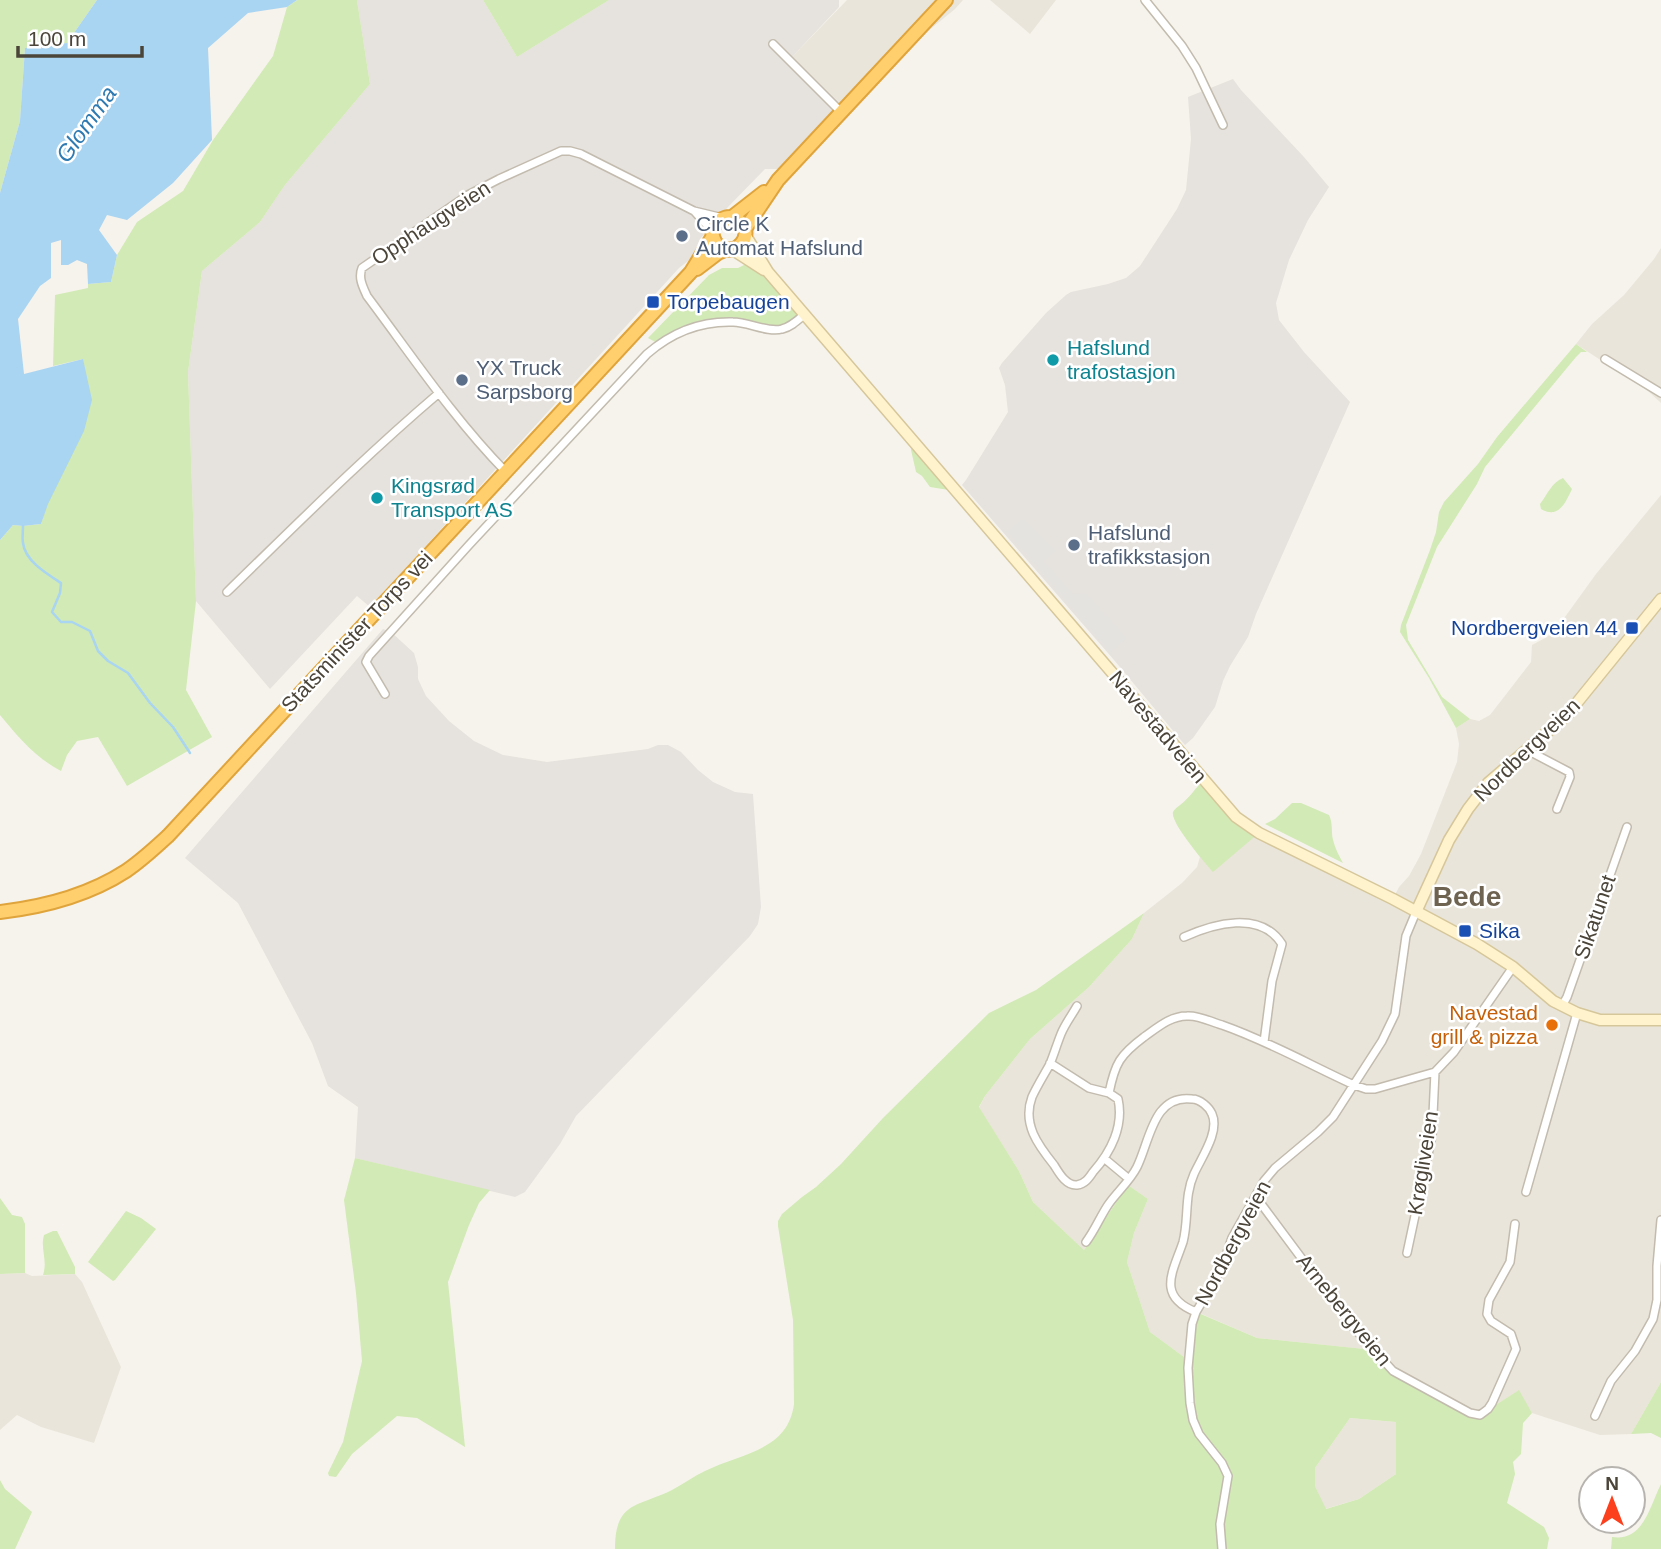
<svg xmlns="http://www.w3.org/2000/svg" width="1661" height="1549" viewBox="0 0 1661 1549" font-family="Helvetica,sans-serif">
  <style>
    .residential { fill: #eae5da }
    .industrial { fill: #e6e2dd }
    .green { fill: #d2eab5; fill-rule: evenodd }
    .parking { fill: #e5e3e0 }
    .water { fill: #a9d4f2 }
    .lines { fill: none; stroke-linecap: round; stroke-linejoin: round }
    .stream { stroke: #a9d4f2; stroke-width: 2.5 }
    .street-casing { stroke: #c2bbae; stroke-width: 10 }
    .secondary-casing { stroke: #d6c79b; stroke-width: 13 }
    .highway-casing { stroke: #e0a43c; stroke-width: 16 }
    .street { stroke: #fff; stroke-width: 7 }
    .secondary { stroke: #fff3cd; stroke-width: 10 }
    .highway { stroke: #ffcf6e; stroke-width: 12 }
    .service-dot { fill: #5c6f8a; stroke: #fff; stroke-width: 2.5 }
    .transit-dot { fill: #1a4fb4; stroke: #fff; stroke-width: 2.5 }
    .culture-dot { fill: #0f9aa8; stroke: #fff; stroke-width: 2.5 }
    .food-dot { fill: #e8710a; stroke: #fff; stroke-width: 2.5 }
    .labels { text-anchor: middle; stroke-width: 5; stroke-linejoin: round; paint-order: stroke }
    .street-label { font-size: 21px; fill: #4b4439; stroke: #fff }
    .service-label { font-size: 21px; fill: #4e5e75; stroke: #fff; text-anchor: start }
    .transit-label { font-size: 21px; fill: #164399; stroke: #fff; text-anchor: start }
    .culture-label { font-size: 21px; fill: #0d838f; stroke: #fff; text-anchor: start }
    .food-label { font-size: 21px; fill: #c56008; stroke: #fff; text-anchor: end }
    .water-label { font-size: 23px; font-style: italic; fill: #2e7ab2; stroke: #fff }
    .district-label { font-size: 28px; font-weight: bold; fill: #6e6250; stroke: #fff }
  </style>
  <rect width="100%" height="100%" fill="#f6f3ec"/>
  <path class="residential" d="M847,0H963L955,9L851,94L841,104L792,57Z
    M990,0H1056L1030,34Z
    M1661,248V403L1648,391L1576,344L1592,324L1624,295L1654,259Z
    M1661,495V1382L1631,1434L1600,1435L1532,1413L1518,1391L1480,1415L1393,1371L1373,1350L1257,1338L1197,1312L1189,1358L1184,1357L1150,1332L1127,1262L1134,1233L1148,1199L1128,1185L1084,1250L1033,1202L1019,1171L979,1108L985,1096L1030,1039L1089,987L1132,939L1144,913L1182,883L1197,867L1200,857L1177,825L1173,815L1174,811L1191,795L1196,788L1236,817L1393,899L1399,887L1409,876L1421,854L1457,762L1459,744L1456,728L1470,719L1479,721L1490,715L1531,662L1532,645L1547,637L1557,628L1596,574Z
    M25,1273L32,1276L75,1274L82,1282L121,1367L94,1443L41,1427L17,1415L0,1430V1274Z
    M1350,1418L1396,1422V1474L1359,1499L1325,1509L1315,1486V1468Z"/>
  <path class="industrial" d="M357,0H483L517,57L609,0H839V7L792,57L841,104L780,169H765L727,208L700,239L692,258L679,268L370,607L357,596L270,689L196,601L188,372L202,271L260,222L285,185L370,84Z
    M1233,79L1241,90L1304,157L1329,187L1308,220L1289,260L1276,303L1279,320L1304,352L1350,402L1256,614L1248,637L1230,666L1223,681L1215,707L1193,738L1185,745L1114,660L962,485L966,480L1008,412L1005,385L999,368L1002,363L1046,313L1066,295L1071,292L1108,284L1126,278L1140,266L1177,209L1186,190L1191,139L1188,97Z
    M383,629L391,632L414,653L418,667V679L426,696L449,721L474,741L503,755L547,762L648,749L658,745H668L681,752L698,770L713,782L735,792L753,794L761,907L758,924L750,936L576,1116L560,1144L525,1192L515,1197L355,1158L358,1107L328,1086L312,1043L238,903L185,858Z"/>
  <path class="green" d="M0,0H97L67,43L25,48L20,121L0,193Z
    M297,0H357L370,84L285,185L260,222L202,271L188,372L196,601L186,690L212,737L127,786L98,737L77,741L67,755L61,771C36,758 18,737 0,715V540L13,525L23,526L41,524L47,504L83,359L53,366L55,295L88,288V284L111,282L117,255L137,222L183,191L213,140L273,56L287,7Z
    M483,0H609L517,57Z
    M746,264C770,277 788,294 805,314L783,329L710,323L659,344L648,338L709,275L722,268H738Z
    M1576,344L1587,352H1581L1576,357L1485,467L1477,484L1437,547L1406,625L1408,640L1442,697L1470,719L1456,728L1429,678L1400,632L1401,625L1430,550L1436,532L1439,512L1444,502L1478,464L1497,437Z
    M912,440L955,491L930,487L922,476L916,472L911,450Z
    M1563,478L1572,489C1565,504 1558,519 1541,509L1540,504C1547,495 1552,482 1563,478Z
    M1203,780L1259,833L1213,872C1205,863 1170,822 1173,812C1175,808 1182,804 1185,801C1192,794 1197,787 1203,780Z
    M1292,803H1301L1329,815C1333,823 1331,831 1333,840C1335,848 1339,856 1343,863L1265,824L1275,819Z
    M1144,913L1132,939L1089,987L1030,1039L985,1096L979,1107L1019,1171L1033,1202L1084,1250L1128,1185L1148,1199L1134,1233L1127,1262L1150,1332L1184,1357L1188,1358L1196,1312L1257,1338L1374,1350L1393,1371L1480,1415L1519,1390L1532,1413L1523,1423L1521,1454L1513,1462L1515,1474L1507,1503L1544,1527L1549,1538L1547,1549H615C615,1501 638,1507 672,1490C683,1484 694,1476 705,1471C741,1453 788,1451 794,1404L793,1320L778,1226V1221L782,1214L802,1197L816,1187L841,1164L883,1118L989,1013L1036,990ZM1350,1418L1396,1422V1474L1359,1499L1326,1509L1315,1486V1468Z
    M355,1158L490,1190L479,1203L469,1225L448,1282L465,1447L417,1418L397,1416L352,1454L336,1477L329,1476L328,1473L343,1442L362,1361L356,1293L344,1200Z
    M0,1198L12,1215L22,1217L25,1224V1273L0,1274Z
    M126,1211L141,1218L156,1229L115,1280L113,1281L88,1262Z
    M53,1231H57L75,1267V1274L43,1275C48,1260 40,1249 44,1235Z
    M1661,1382V1438L1651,1433L1631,1434Z
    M0,1480L5,1489L32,1512L15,1549H0Z
    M1661,1484V1549H1611L1612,1537C1644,1542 1650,1505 1661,1484Z"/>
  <path class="parking" d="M1023,518L1056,551L1044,561L1073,594L1086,593L1127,638L1110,653L1007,532Z"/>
  <path class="water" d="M97,0H297L287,7L248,13L208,48L212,140L173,183L127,220L107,215L99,230L117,255L111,282L88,284L87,264L77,260L68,265H61V240L51,243V278L40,286L18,319L24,374L83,359L92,400L84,431L48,504L41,524L23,526L13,525L0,540V193L20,121L25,48L67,43Z"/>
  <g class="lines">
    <path class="stream" d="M23,526C23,531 22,538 23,543C25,561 47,574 61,583L60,593L52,612L61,622H72L90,631L98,651L108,661L128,673L150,703L173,727L190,753"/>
    <g class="street-casing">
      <path id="street" d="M1145,0L1182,46L1196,68L1223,125
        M773,44L841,112
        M695,212L712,231
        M1605,359L1661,393
        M506,472C454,419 412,356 367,296C363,287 358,278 362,268L468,195L499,179L561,151H570L581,154L694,211L723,218
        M227,592C297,524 365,456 439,393
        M385,694L366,662L369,656L469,545L647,354C671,333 700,321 733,322C748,322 768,333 782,329C791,327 798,320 805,314
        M1527,750L1569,772L1570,777L1557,809
        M1184,937C1213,924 1260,910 1282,944L1272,981L1264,1042
        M1562,1006L1567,997L1627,827
        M1050,1063L1089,1088L1109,1093L1118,1099C1124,1126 1111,1152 1093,1172C1089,1178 1085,1184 1077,1185C1066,1186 1059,1173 1054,1165C1038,1145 1022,1124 1032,1097C1037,1086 1044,1075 1050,1064C1054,1054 1057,1044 1061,1034C1065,1024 1072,1015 1077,1006
        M1109,1093C1115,1063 1120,1055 1144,1037C1157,1028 1170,1016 1187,1016C1199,1015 1211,1022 1222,1025C1268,1041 1310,1065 1354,1085L1366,1089H1375L1435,1072L1454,1052L1513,967
        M1105,1159L1129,1179
        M1526,1192L1577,1013
        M1256,1197L1352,1326L1393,1371L1470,1413L1480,1415L1488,1409L1492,1403L1516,1349L1511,1334L1491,1321L1487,1314L1489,1300L1510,1262L1515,1224
        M1086,1242C1095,1230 1100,1217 1108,1205C1117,1192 1130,1181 1137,1167C1150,1141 1153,1094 1192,1099C1200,1099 1209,1107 1212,1114C1220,1132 1201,1158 1194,1174C1184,1196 1189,1219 1183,1242C1173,1272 1156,1296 1196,1312
        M1407,1253L1432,1136L1435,1072
        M1595,1416L1611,1381L1635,1351L1653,1319L1657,1300V1266L1661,1220
        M1222,1549L1220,1524L1228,1476L1222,1463L1199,1434L1193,1420L1190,1403L1188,1368L1192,1324L1196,1312L1221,1270L1232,1238L1264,1181L1275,1168L1318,1132L1333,1117L1382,1041L1395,1014L1406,936L1416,912"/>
    </g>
    <g class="secondary-casing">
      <path id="secondary" d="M746,236L768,272L1236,817L1259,833L1393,899L1477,944L1513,967L1553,1001L1577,1013L1600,1020H1661
        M733,250L764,270
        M1416,912L1449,840L1468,809L1488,783L1567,715L1661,599"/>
    </g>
    <g class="highway-casing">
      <path id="highway" d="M732,217L764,192
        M745,229L778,180L946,0
        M697,269L718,253L725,250L735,249C764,230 725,199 712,231C713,240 716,246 725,250
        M0,912C43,907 89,895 126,871C141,861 155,848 168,836L691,272L713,236"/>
    </g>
    <use href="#street" class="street"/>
    <use href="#secondary" class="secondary"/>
    <use href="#highway" class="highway"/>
  </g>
  <g class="service-dot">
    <circle cx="682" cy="236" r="7"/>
    <circle cx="462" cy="380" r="7"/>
    <circle cx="1074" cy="545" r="7"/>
  </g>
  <g class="transit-dot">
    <rect x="646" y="295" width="14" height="14" rx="3.5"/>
    <rect x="1625" y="621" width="14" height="14" rx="3.5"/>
    <rect x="1458" y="924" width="14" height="14" rx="3.5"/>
  </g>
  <g class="culture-dot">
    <circle cx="1053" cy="360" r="7"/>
    <circle cx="377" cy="498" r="7"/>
  </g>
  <circle class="food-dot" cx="1552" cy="1025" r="7"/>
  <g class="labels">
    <g class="street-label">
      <text transform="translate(431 223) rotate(-33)" y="7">Opphaugveien</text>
      <text transform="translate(357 632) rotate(-47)" y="7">Statsminister Torps vei</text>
      <text transform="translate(1158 727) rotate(50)" y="7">Navestadveien</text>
      <text transform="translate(1527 750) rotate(-44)" y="7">Nordbergveien</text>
      <text transform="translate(1595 917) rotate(-71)" y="7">Sikatunet</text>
      <text transform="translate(1423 1163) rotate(-81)" y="7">Krøgliveien</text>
      <text transform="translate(1233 1243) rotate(-62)" y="7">Nordbergveien</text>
      <text transform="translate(1344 1310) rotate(51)" y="7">Arnebergveien</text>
    </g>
    <g class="service-label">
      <text x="696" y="231">Circle K<tspan x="696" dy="24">Automat Hafslund</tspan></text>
      <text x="476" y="375">YX Truck<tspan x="476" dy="24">Sarpsborg</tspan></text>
      <text x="1088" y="540">Hafslund<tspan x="1088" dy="24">trafikkstasjon</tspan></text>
    </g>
    <g class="transit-label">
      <text x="667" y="309">Torpebaugen</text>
      <text x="1618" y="635" text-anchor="end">Nordbergveien 44</text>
      <text x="1479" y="938">Sika</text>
    </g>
    <g class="culture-label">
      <text x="1067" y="355">Hafslund<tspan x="1067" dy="24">trafostasjon</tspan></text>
      <text x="391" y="493">Kingsrød<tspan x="391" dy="24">Transport AS</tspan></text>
    </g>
    <g class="food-label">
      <text x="1538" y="1020">Navestad<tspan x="1538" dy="24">grill &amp; pizza</tspan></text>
    </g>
    <g class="water-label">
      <text transform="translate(86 124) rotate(-55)" y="8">Glomma</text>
    </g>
    <g class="district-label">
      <text x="1467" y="906">Bede</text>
    </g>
  </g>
  <g transform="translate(1612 1500)"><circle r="33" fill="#ffffff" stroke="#b7b4b0" stroke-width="2"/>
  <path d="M0-5L12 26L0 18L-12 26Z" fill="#fc3f1d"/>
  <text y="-10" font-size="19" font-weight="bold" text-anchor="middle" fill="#4b4439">N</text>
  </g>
  <path d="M18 46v10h124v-10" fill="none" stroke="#4b4439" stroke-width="3.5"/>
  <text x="28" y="46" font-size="21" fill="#4b4439" stroke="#ffffff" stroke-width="5" paint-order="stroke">100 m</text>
</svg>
